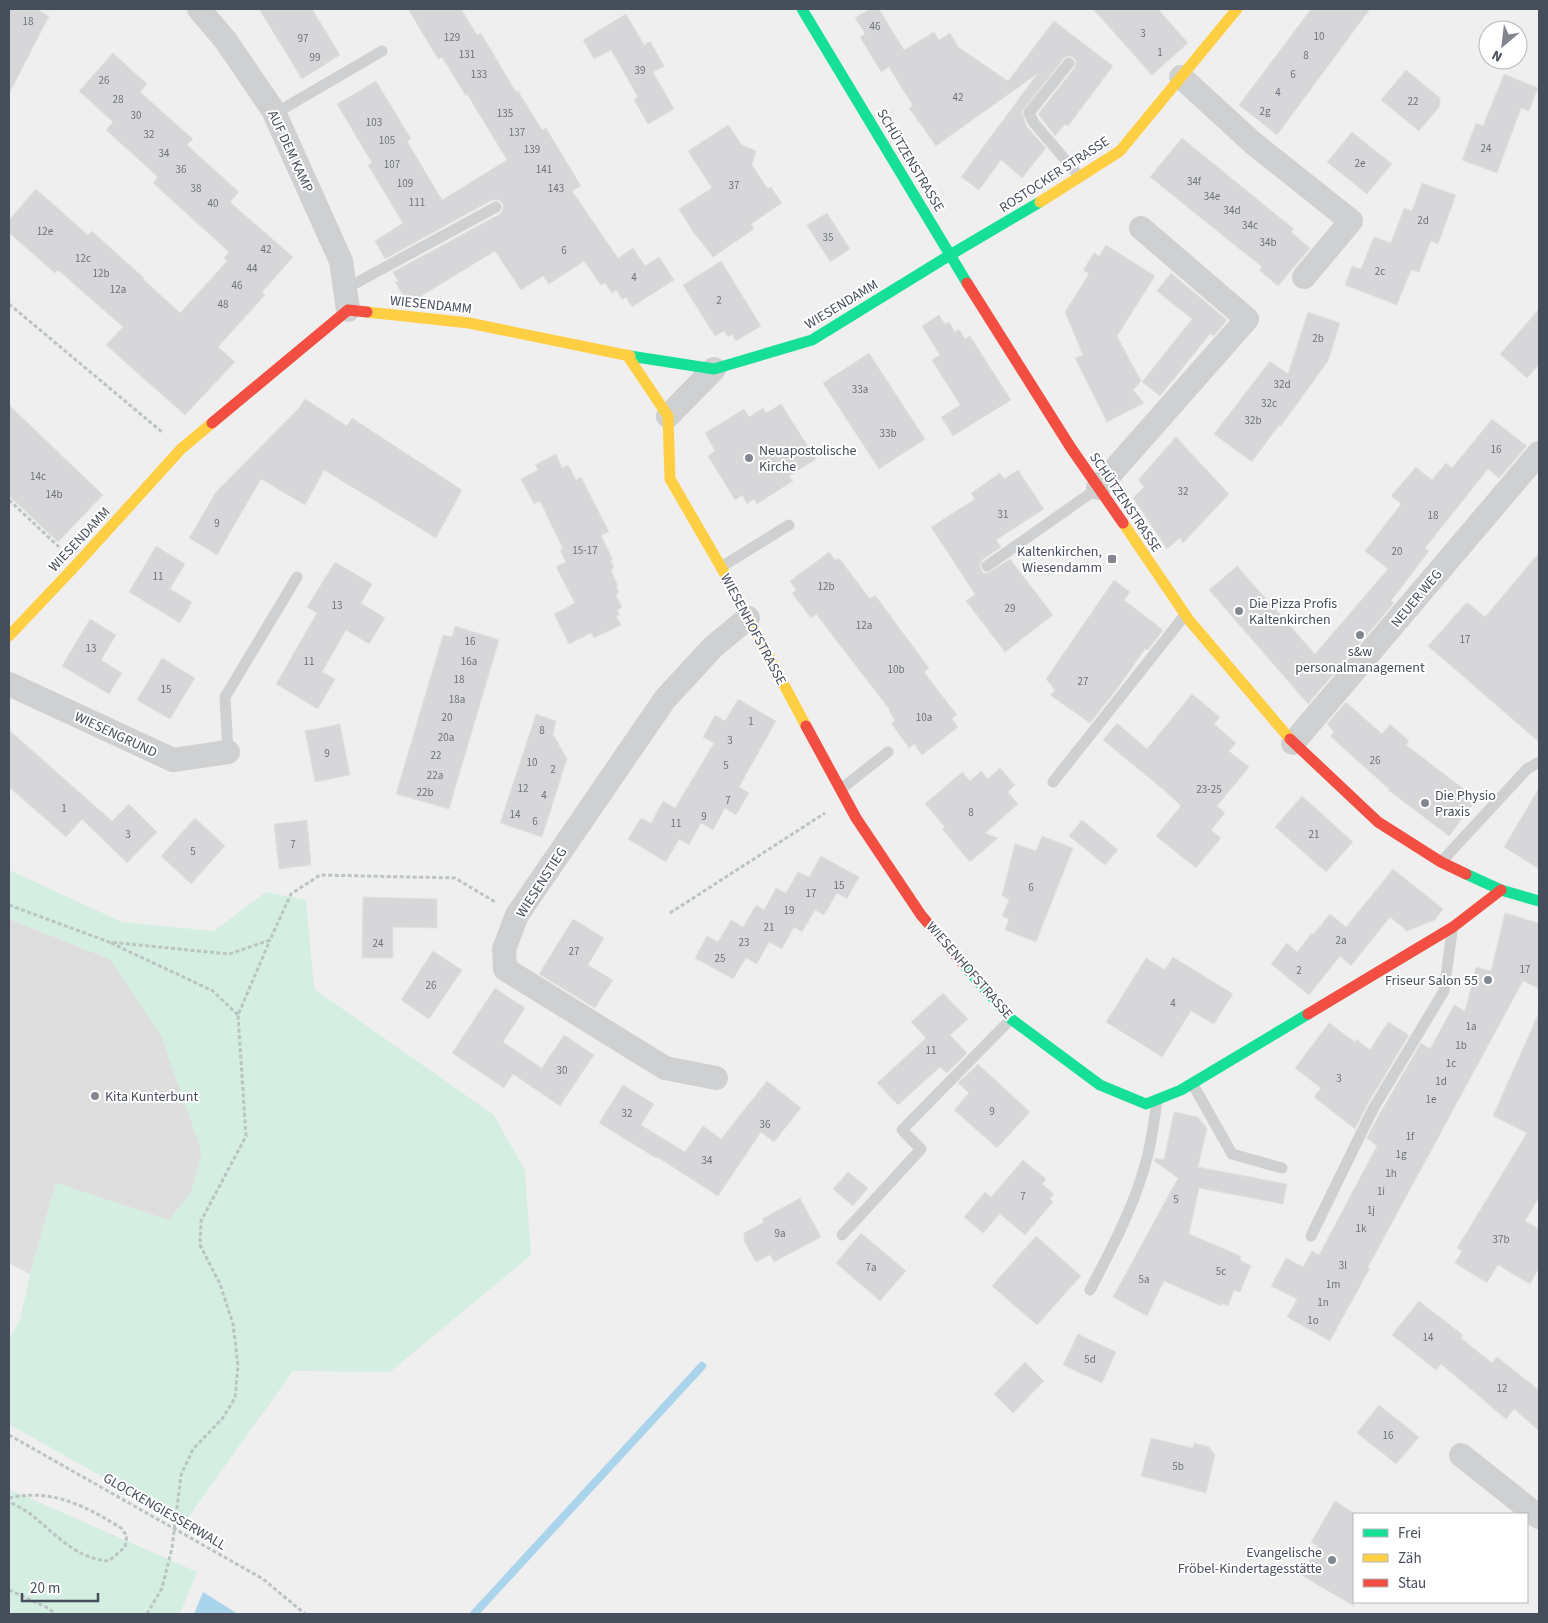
<svg xmlns="http://www.w3.org/2000/svg" width="1548" height="1623" viewBox="0 0 1548 1623" font-family="'Source Sans 3',sans-serif">
  <style>
    .education { fill: #dededf }
    .green { fill: #d4eee2 }
    .water { fill: #a9d4eb }
    .lines { fill: none; stroke-linecap: round; stroke-linejoin: round }
    .stream { stroke: #a9d4eb; stroke-width: 8 }
    .building { fill: #d7d7d9; stroke: #e1e1e2 }
    .path { stroke: #bac4c3; stroke-width: 3; stroke-dasharray: 4 2.5; stroke-linecap: butt }
    .lane { stroke: #ced0d2; stroke-width: 11 }
    .street { stroke: #ced0d2; stroke-width: 24 }
    .fast { stroke: #16e098; stroke-width: 11 }
    .slow { stroke: #ffcf43; stroke-width: 11 }
    .jam { stroke: #f24e42; stroke-width: 11 }
    .poi-dot { fill: #82868f; stroke: #fff; stroke-width: 2 }
    .labels { text-anchor: middle; stroke-width: 4; stroke-linejoin: round; paint-order: stroke }
    .number-label { font-size: 11px; fill: #6c727c }
    .street-label { font-size: 14px; fill: #474e5b; stroke: #fff }
    .poi-label { font-size: 14px; fill: #474e5b; stroke: #fff; text-anchor: start }
  </style>
  <rect width="100%" height="100%" fill="#f0efef"/>
  <path class="education" d="M9,919L110,959L163,1038L202,1153L191,1193L169,1220L56,1183L30,1274L9,1263Z"/>
  <path class="green" d="M9,870L122,922L214,931L266,892L306,900L314,989L494,1115L525,1171L531,1255L390,1372L293,1371L184,1523L9,1424V1339L20,1320L30,1274L56,1183L169,1220L191,1193L202,1153L162,1038L110,959L9,919Z
    M9,1489L197,1572L180,1614H9Z"/>
  <path class="water" d="M203,1592L238,1614H194Z"/>
  <g class="lines">
    <path class="stream" d="M474,1614L702,1366"/>
  </g>
  <path class="building" d="M9,9H36L49,16L9,94Z
    M259,9H312L340,55L302,79Z
    M408,9H461L477,35L481,33L516,92L518,91L542,130L546,128L581,186L572,191L618,258L633,248L645,266L659,257L674,280L632,307L626,297L622,299L616,290L612,293L605,283L601,285L584,261L549,284L543,276L521,290L495,251L413,301H406L395,282L398,281L393,272L500,214L503,210V204L499,200H492L385,259L375,241L403,223L368,165L372,163L337,104L376,81L411,139L407,141L442,200L507,160L467,94L466,96L442,57L438,59Z
    M870,9H879L904,50L934,32L939,40L950,33L958,47L1008,81L1054,21L1113,66L1068,126L1065,124L1055,136L1038,114L1075,67L1076,61L1073,57L1070,56L1064,58L1022,112L1027,127L1046,148L1022,178L1001,160L979,190L961,177L1037,74L936,146L909,108L913,106L889,67L881,72L860,37L865,34L855,18Z
    M1093,9H1158L1188,43L1152,75Z
    M1311,9H1370L1277,135L1239,105Z
    M626,14L644,45L650,41L664,66L653,72L674,109L648,124L634,100L638,97L611,50L594,59L583,40Z
    M113,53L147,84L140,92L193,139L187,145L239,192L230,202L293,257L262,292L265,295L218,347L235,362L185,415L106,345L123,327L58,270L55,273L9,233V220L36,189L88,235L92,231L144,278L143,279L180,313L227,261L224,258L229,252L153,183L158,177L106,130L113,122L79,91Z
    M1406,70L1440,98V106L1419,131L1381,100Z
    M1504,74L1538,88L1529,111L1521,108L1497,173L1462,160L1476,123L1483,126Z
    M728,125L742,145L756,151L752,165L768,189L771,187L782,203L751,224L754,229L713,257L694,233L679,209L712,188L688,151Z
    M1352,132L1392,164L1367,194L1327,162Z
    M1182,138L1294,229L1291,232L1310,248L1278,286L1259,270L1262,267L1150,177Z
    M1422,183L1456,195L1438,244L1431,241L1419,272L1411,270L1397,305L1345,285L1352,266L1361,269L1374,237L1391,243L1404,208L1412,211Z
    M827,213L850,249L830,262L807,225Z
    M1106,245L1155,276L1117,336L1141,381L1133,390L1144,403L1107,422L1075,358L1083,355L1065,312L1089,274L1083,270L1094,253L1099,256Z
    M721,261L761,326L736,341L732,334L728,337L724,331L715,336L683,285Z
    M1171,273L1227,320L1214,336L1210,334L1160,396L1142,382L1192,319L1157,291Z
    M1539,309V365L1527,378L1500,354Z
    M1308,312L1340,323L1328,361L1281,426L1279,425L1252,462L1214,434L1270,361L1288,374Z
    M939,315L945,324L949,322L955,332L959,329L965,339L970,336L1011,400L953,436L941,417L960,405L932,360L940,355L922,326Z
    M869,353L925,439L879,469L823,383Z
    M305,399L347,426L352,418L462,490L436,538L324,470L305,505L261,479L217,555L189,538L216,492L298,409Z
    M781,404L816,459L789,476L793,481L757,504L754,499L747,504L742,495L735,500L708,456L715,451L705,433L744,409L749,417L763,408L766,413Z
    M9,405L103,495L58,542L9,496Z
    M1492,419L1527,446L1499,478L1488,469L1425,548L1429,551L1391,601L1394,603L1308,704L1209,590L1237,566L1315,654L1388,569L1365,551L1401,504L1391,496L1416,467L1432,480L1446,463L1452,468Z
    M1176,437L1229,494L1183,543L1180,538L1167,549L1133,498L1144,487L1138,480Z
    M556,454L562,468L568,465L576,480L581,477L609,532L601,535L613,560L610,561L614,567L611,570L618,586L616,587L619,592L616,595L622,607L617,610L620,615L616,616L621,625L594,638L591,633L569,644L554,614L575,603L556,567L566,562L560,550L563,549L540,501L534,504L521,479L538,470L535,465Z
    M1018,470L1044,509L996,540L1001,547L982,560L980,567L983,573H988L1010,559L1053,615L1005,652L966,601L975,594L931,527L975,499L971,493L1000,473L1004,479Z
    M156,546L185,564L170,589L192,602L180,623L129,592Z
    M829,552L835,560L839,558L870,599L875,595L929,668L924,672L957,715L952,719L958,727L922,755L914,744L909,748L891,723L895,720L889,711L890,710L816,614L811,618L792,593L796,590L790,581Z
    M1539,553V742L1428,646L1467,602L1485,617Z
    M335,562L372,584L361,603L385,618L369,644L346,630L322,672L335,679L318,709L276,684L317,613L307,607Z
    M1114,580L1130,592L1124,600L1163,630L1148,650L1145,649L1117,689L1090,723L1050,695L1055,690L1046,679Z
    M90,619L116,635L101,660L122,673L109,694L62,666Z
    M455,626L499,640L449,809L396,794L443,635L452,637Z
    M162,658L195,678L170,719L137,700Z
    M1192,694L1220,717L1214,724L1236,743L1229,751L1249,767L1217,806L1225,813L1211,830L1221,838L1196,868L1156,836L1181,806L1164,790L1103,740L1117,723L1147,749Z
    M738,699L776,721L739,787L749,793L736,815L725,808L713,830L701,823L689,845L679,839L666,862L628,839L641,818L651,823L663,801L675,808L714,743L703,737L715,715L725,721Z
    M1346,702L1382,734L1390,724L1409,741L1406,745L1477,799L1449,836L1388,790L1389,789L1330,736L1334,732L1327,724Z
    M536,714L556,721L553,734L567,759L542,837L500,823Z
    M340,724L350,775L315,782L305,731Z
    M9,730L112,821L129,804L157,832L127,863L82,819L66,837L9,787Z
    M1000,768L1015,785L1008,792L1018,804L985,833L998,838L970,862L942,829L945,827L925,804L962,772L970,781L981,771L988,779Z
    M1539,788V869L1504,847Z
    M1302,796L1353,842L1326,872L1275,827Z
    M195,818L225,846L191,884L161,856Z
    M307,820L311,865L279,869L274,824Z
    M1082,820L1118,850L1105,865L1069,836Z
    M1042,836L1073,848L1036,942L1005,930L1009,919L1002,916L1009,900L1002,895L1015,844L1036,851Z
    M821,856L859,877L847,899L837,893L824,915L815,910L802,932L794,927L782,949L769,942L757,964L746,958L733,979L695,958L707,936L718,942L731,920L743,927L756,905L764,910L776,888L786,893L798,872L809,877Z
    M1393,869L1443,909L1435,920L1407,931L1390,917L1351,966L1340,956L1309,995L1271,964L1287,943L1297,952L1312,933L1313,935L1330,914L1346,927Z
    M363,897L437,899V928L393,927V958H362Z
    M1505,913L1539,923V989L1523,981L1368,1267L1370,1268L1330,1341L1287,1317L1297,1299L1271,1286L1286,1258L1303,1267L1312,1251L1319,1255L1377,1146L1367,1138L1380,1113L1421,1043L1430,1049L1454,1005L1465,1011L1476,967L1491,971Z
    M573,919L604,938L588,965L613,980L595,1008L539,974Z
    M433,951L462,970L429,1019L401,1000Z
    M1173,957L1233,994L1214,1024L1191,1011L1162,1057L1106,1022L1146,958L1165,970Z
    M495,988L525,1008L503,1042L542,1068L564,1035L594,1055L560,1106L513,1074L504,1088L452,1053Z
    M943,993L968,1019L950,1035L967,1053L947,1073L940,1067L898,1105L877,1083L926,1038L911,1022Z
    M1539,1012V1197L1525,1221L1539,1229V1268L1530,1284L1498,1265L1487,1283L1455,1263L1462,1251L1457,1248L1527,1133L1493,1116Z
    M1388,1022L1409,1035L1367,1105L1355,1129L1314,1097L1321,1088L1295,1068L1329,1023L1355,1042L1356,1039L1370,1050Z
    M978,1064L1030,1112L997,1148L954,1110L969,1093L958,1083Z
    M767,1081L801,1108L774,1142L761,1132L718,1196L657,1157L656,1158L599,1123L623,1085L654,1104L641,1125L685,1152L703,1126L721,1139Z
    M1174,1112L1198,1117L1207,1128L1198,1167L1287,1184L1283,1204L1199,1188L1189,1234L1241,1256L1240,1260L1251,1266L1240,1292L1234,1290L1228,1306L1222,1303L1221,1306L1164,1281L1147,1316L1113,1297L1178,1178L1154,1161L1155,1158L1164,1160Z
    M1023,1160L1046,1179L1042,1184L1054,1194L1050,1199L1053,1202L1025,1235L1000,1214L983,1233L964,1217L985,1192L991,1197Z
    M848,1172L868,1188L853,1206L833,1189Z
    M800,1198L821,1237L774,1262L770,1255L756,1262L744,1241V1233L764,1222L762,1219Z
    M861,1233L906,1271L880,1301L836,1263Z
    M1036,1236L1081,1276L1037,1325L992,1286Z
    M1419,1301L1463,1335L1461,1338L1492,1363L1497,1357L1539,1390V1431L1514,1409L1506,1419L1441,1364L1436,1370L1392,1335Z
    M1078,1334L1116,1352L1102,1383L1063,1365Z
    M1025,1362L1044,1381L1013,1413L994,1394Z
    M1379,1405L1419,1437L1396,1464L1357,1433Z
    M1151,1438L1193,1448L1194,1443L1209,1447L1215,1455L1206,1493L1141,1476Z
    M1335,1501L1354,1513V1606L1301,1575L1318,1546L1311,1542Z"/>
  <g class="lines">
    <path class="path" d="M9,304L162,432
      M9,500L59,547
      M9,905L109,942L229,954L270,940L291,894L320,875L455,878L497,903
      M670,913L825,813
      M111,943L213,991L238,1015
      M9,1435L263,1579L305,1614
      M9,1498C51,1488 86,1506 121,1528L127,1536L125,1547L109,1561C75,1559 54,1532 29,1513C23,1509 15,1505 9,1501
      M9,1590L46,1607L56,1614
      M147,1614L162,1588L172,1548L181,1475L193,1449L222,1419L235,1398L238,1366L233,1324L220,1284L200,1245L201,1221L246,1136L238,1015L270,940"/>
    <path class="lane" d="M1069,63L1029,113L1034,123L1080,177
      M274,114L382,51
      M345,289L496,207
      M987,566L1098,488
      M721,567L789,525
      M228,752L225,697L297,577
      M1053,782L1185,615
      M841,789L888,752
      M1441,862L1527,769L1539,762
      M1192,1083L1232,1154L1282,1168
      M842,1235L921,1149L902,1130L1011,1019
      M1311,1236L1373,1109L1444,991L1452,931
      M1090,1290C1112,1248 1135,1205 1147,1158C1152,1140 1154,1120 1157,1101"/>
    <path class="street" d="M199,9L226,41L273,110L341,261L348,310
      M1181,77L1253,143L1351,221L1304,277
      M668,416L714,369
      M1098,488L1247,319L1141,228
      M9,684L173,760L228,752
      M1293,743L1539,453
      M716,1078L665,1068L505,969L504,949L517,915L665,699L713,647L748,618
      M1461,1455L1539,1517"/>
    <path class="fast" d="M802,9L967,283
      M630,356L714,369L812,340L950,255L1040,202
      M1466,874L1501,890L1539,901
      M963,964L1011,1019L1100,1085L1146,1104L1181,1090L1308,1014"/>
    <path class="slow" d="M1040,202L1120,151L1237,9
      M367,312L469,323L630,356
      M627,355L668,416L670,479L721,567L806,726
      M1123,523L1189,620L1290,739
      M9,636L77,564L181,449L212,423"/>
    <path class="jam" d="M967,283L1071,448L1123,523
      M212,423L348,310L367,312
      M806,726L856,818L921,915L963,964
      M1290,739L1378,822L1441,862L1466,874
      M1308,1014L1453,927L1501,890"/>
  </g>
  <g class="poi-dot">
    <circle cx="749" cy="458" r="5"/>
    <rect x="1107" y="554" width="10" height="10" rx="2.5"/>
    <circle cx="1239" cy="611" r="5"/>
    <circle cx="1360" cy="635" r="5"/>
    <circle cx="1425" cy="803" r="5"/>
    <circle cx="1488" cy="980" r="5"/>
    <circle cx="95" cy="1096" r="5"/>
    <circle cx="1332" cy="1560" r="5"/>
  </g>
  <g class="labels">
    <g class="number-label">
      <text x="28" y="25">18</text>
      <text x="875" y="30">46</text>
      <text x="1143" y="37">3</text>
      <text x="1319" y="40">10</text>
      <text x="452" y="41">129</text>
      <text x="303" y="42">97</text>
      <text x="1160" y="56">1</text>
      <text x="467" y="58">131</text>
      <text x="1306" y="59">8</text>
      <text x="315" y="61">99</text>
      <text x="640" y="74">39</text>
      <text x="479" y="78">133</text>
      <text x="1293" y="78">6</text>
      <text x="104" y="84">26</text>
      <text x="1278" y="96">4</text>
      <text x="958" y="101">42</text>
      <text x="118" y="103">28</text>
      <text x="1413" y="105">22</text>
      <text x="1265" y="115">2g</text>
      <text x="505" y="117">135</text>
      <text x="136" y="119">30</text>
      <text x="374" y="126">103</text>
      <text x="517" y="136">137</text>
      <text x="149" y="138">32</text>
      <text x="387" y="144">105</text>
      <text x="1486" y="152">24</text>
      <text x="532" y="153">139</text>
      <text x="164" y="157">34</text>
      <text x="1360" y="167">2e</text>
      <text x="392" y="168">107</text>
      <text x="181" y="173">36</text>
      <text x="544" y="173">141</text>
      <text x="1194" y="185">34f</text>
      <text x="405" y="187">109</text>
      <text x="734" y="189">37</text>
      <text x="196" y="192">38</text>
      <text x="556" y="192">143</text>
      <text x="1212" y="200">34e</text>
      <text x="417" y="206">111</text>
      <text x="213" y="207">40</text>
      <text x="1232" y="214">34d</text>
      <text x="1423" y="224">2d</text>
      <text x="1250" y="229">34c</text>
      <text x="45" y="235">12e</text>
      <text x="828" y="241">35</text>
      <text x="1268" y="246">34b</text>
      <text x="266" y="253">42</text>
      <text x="564" y="254">6</text>
      <text x="83" y="262">12c</text>
      <text x="252" y="272">44</text>
      <text x="1380" y="275">2c</text>
      <text x="101" y="277">12b</text>
      <text x="634" y="281">4</text>
      <text x="237" y="289">46</text>
      <text x="118" y="293">12a</text>
      <text x="719" y="304">2</text>
      <text x="223" y="308">48</text>
      <text x="1318" y="342">2b</text>
      <text x="1282" y="388">32d</text>
      <text x="860" y="393">33a</text>
      <text x="1269" y="407">32c</text>
      <text x="1253" y="424">32b</text>
      <text x="888" y="437">33b</text>
      <text x="1496" y="453">16</text>
      <text x="38" y="480">14c</text>
      <text x="1183" y="495">32</text>
      <text x="54" y="498">14b</text>
      <text x="1003" y="518">31</text>
      <text x="1433" y="519">18</text>
      <text x="217" y="527">9</text>
      <text x="585" y="554">15-17</text>
      <text x="1397" y="555">20</text>
      <text x="158" y="580">11</text>
      <text x="826" y="590">12b</text>
      <text x="337" y="609">13</text>
      <text x="1010" y="612">29</text>
      <text x="864" y="629">12a</text>
      <text x="1465" y="643">17</text>
      <text x="470" y="645">16</text>
      <text x="91" y="652">13</text>
      <text x="309" y="665">11</text>
      <text x="469" y="665">16a</text>
      <text x="896" y="673">10b</text>
      <text x="459" y="683">18</text>
      <text x="1083" y="685">27</text>
      <text x="166" y="693">15</text>
      <text x="457" y="703">18a</text>
      <text x="447" y="721">20</text>
      <text x="924" y="721">10a</text>
      <text x="751" y="725">1</text>
      <text x="542" y="734">8</text>
      <text x="446" y="741">20a</text>
      <text x="730" y="744">3</text>
      <text x="327" y="757">9</text>
      <text x="436" y="759">22</text>
      <text x="1375" y="764">26</text>
      <text x="532" y="766">10</text>
      <text x="726" y="769">5</text>
      <text x="553" y="773">2</text>
      <text x="435" y="779">22a</text>
      <text x="523" y="792">12</text>
      <text x="1209" y="793">23-25</text>
      <text x="425" y="796">22b</text>
      <text x="544" y="799">4</text>
      <text x="728" y="804">7</text>
      <text x="64" y="812">1</text>
      <text x="971" y="816">8</text>
      <text x="515" y="818">14</text>
      <text x="704" y="820">9</text>
      <text x="535" y="825">6</text>
      <text x="676" y="827">11</text>
      <text x="128" y="838">3</text>
      <text x="1314" y="838">21</text>
      <text x="293" y="848">7</text>
      <text x="193" y="855">5</text>
      <text x="839" y="889">15</text>
      <text x="1031" y="891">6</text>
      <text x="811" y="897">17</text>
      <text x="789" y="914">19</text>
      <text x="769" y="931">21</text>
      <text x="1341" y="944">2a</text>
      <text x="744" y="946">23</text>
      <text x="378" y="947">24</text>
      <text x="574" y="955">27</text>
      <text x="720" y="962">25</text>
      <text x="1525" y="973">17</text>
      <text x="1299" y="974">2</text>
      <text x="431" y="989">26</text>
      <text x="1173" y="1007">4</text>
      <text x="1471" y="1030">1a</text>
      <text x="1461" y="1049">1b</text>
      <text x="931" y="1054">11</text>
      <text x="1451" y="1067">1c</text>
      <text x="562" y="1074">30</text>
      <text x="1339" y="1082">3</text>
      <text x="1441" y="1085">1d</text>
      <text x="1431" y="1103">1e</text>
      <text x="992" y="1115">9</text>
      <text x="627" y="1117">32</text>
      <text x="765" y="1128">36</text>
      <text x="1410" y="1140">1f</text>
      <text x="1401" y="1158">1g</text>
      <text x="707" y="1164">34</text>
      <text x="1391" y="1177">1h</text>
      <text x="1381" y="1195">1i</text>
      <text x="1023" y="1200">7</text>
      <text x="1176" y="1203">5</text>
      <text x="1371" y="1214">1j</text>
      <text x="1361" y="1232">1k</text>
      <text x="780" y="1237">9a</text>
      <text x="1501" y="1243">37b</text>
      <text x="1343" y="1269">3l</text>
      <text x="871" y="1271">7a</text>
      <text x="1221" y="1275">5c</text>
      <text x="1144" y="1283">5a</text>
      <text x="1333" y="1288">1m</text>
      <text x="1323" y="1306">1n</text>
      <text x="1313" y="1324">1o</text>
      <text x="1428" y="1341">14</text>
      <text x="1090" y="1363">5d</text>
      <text x="1502" y="1392">12</text>
      <text x="1388" y="1439">16</text>
      <text x="1178" y="1470">5b</text>
    </g>
    <g class="street-label">
      <text transform="translate(291 151) rotate(65)" y="5">AUF DEM KAMP</text>
      <text transform="translate(911 160) rotate(59)" y="5">SCHÜTZENSTRASSE</text>
      <text transform="translate(1054 174) rotate(-33)" y="5">ROSTOCKER STRASSE</text>
      <text transform="translate(431 304) rotate(6)" y="5">WIESENDAMM</text>
      <text transform="translate(841 304) rotate(-31)" y="5">WIESENDAMM</text>
      <text transform="translate(1126 502) rotate(56)" y="5">SCHÜTZENSTRASSE</text>
      <text transform="translate(79 539) rotate(-47)" y="5">WIESENDAMM</text>
      <text transform="translate(1416 598) rotate(-50)" y="5">NEUER WEG</text>
      <text transform="translate(754 629) rotate(62)" y="5">WIESENHOFSTRASSE</text>
      <text transform="translate(116 734) rotate(25)" y="5">WIESENGRUND</text>
      <text transform="translate(541 882) rotate(-57)" y="5">WIESENSTIEG</text>
      <text transform="translate(970 970) rotate(49)" y="5">WIESENHOFSTRASSE</text>
      <text transform="translate(165 1511) rotate(30)" y="5">GLOCKENGIESSERWALL</text>
    </g>
    <g class="poi-label">
      <text x="759" y="455">Neuapostolische<tspan x="759" dy="16">Kirche</tspan></text>
      <text x="1102" y="556" text-anchor="end">Kaltenkirchen,<tspan x="1102" dy="16">Wiesendamm</tspan></text>
      <text x="1249" y="608">Die Pizza Profis<tspan x="1249" dy="16">Kaltenkirchen</tspan></text>
      <text x="1360" y="656" text-anchor="middle">s&amp;w<tspan x="1360" dy="16">personalmanagement</tspan></text>
      <text x="1435" y="800">Die Physio<tspan x="1435" dy="16">Praxis</tspan></text>
      <text x="1478" y="985" text-anchor="end">Friseur Salon 55</text>
      <text x="105" y="1101">Kita Kunterbunt</text>
      <text x="1322" y="1557" text-anchor="end">Evangelische<tspan x="1322" dy="16">Fröbel-Kindertagesstätte</tspan></text>
    </g>
  </g>
  <rect width="1548" height="1623" fill="none" stroke="#474e5b" stroke-width="20"/>
  <rect x="1353" y="1513" width="175" height="90" fill="#ffffff" stroke="#b5b8bd"/>
  <rect x="1363" y="1529" width="25" height="8" fill="#16e098" stroke="#b5b8bd"/>
  <text x="1398" y="1538" font-size="15" fill="#474e5b">Frei</text>
  <rect x="1363" y="1554" width="25" height="8" fill="#ffcf43" stroke="#b5b8bd"/>
  <text x="1398" y="1563" font-size="15" fill="#474e5b">Zäh</text>
  <rect x="1363" y="1579" width="25" height="8" fill="#f24e42" stroke="#b5b8bd"/>
  <text x="1398" y="1588" font-size="15" fill="#474e5b">Stau</text>
  <g transform="translate(1503 45) rotate(208)"><circle r="24" fill="#ffffff" stroke="#b5b8bd"/>
  <path d="M0-4L9 19L0 12L-9 19Z" fill="#82868f"/>
  <text y="-8" font-size="14" font-weight="bold" text-anchor="middle" fill="#474e5b">N</text>
  </g>
  <path d="M22 1593v8h76v-8" fill="none" stroke="#474e5b" stroke-width="2.5"/>
  <text x="30" y="1593" font-size="15" fill="#474e5b" stroke="#ffffff" stroke-width="4" paint-order="stroke">20 m</text>
</svg>
